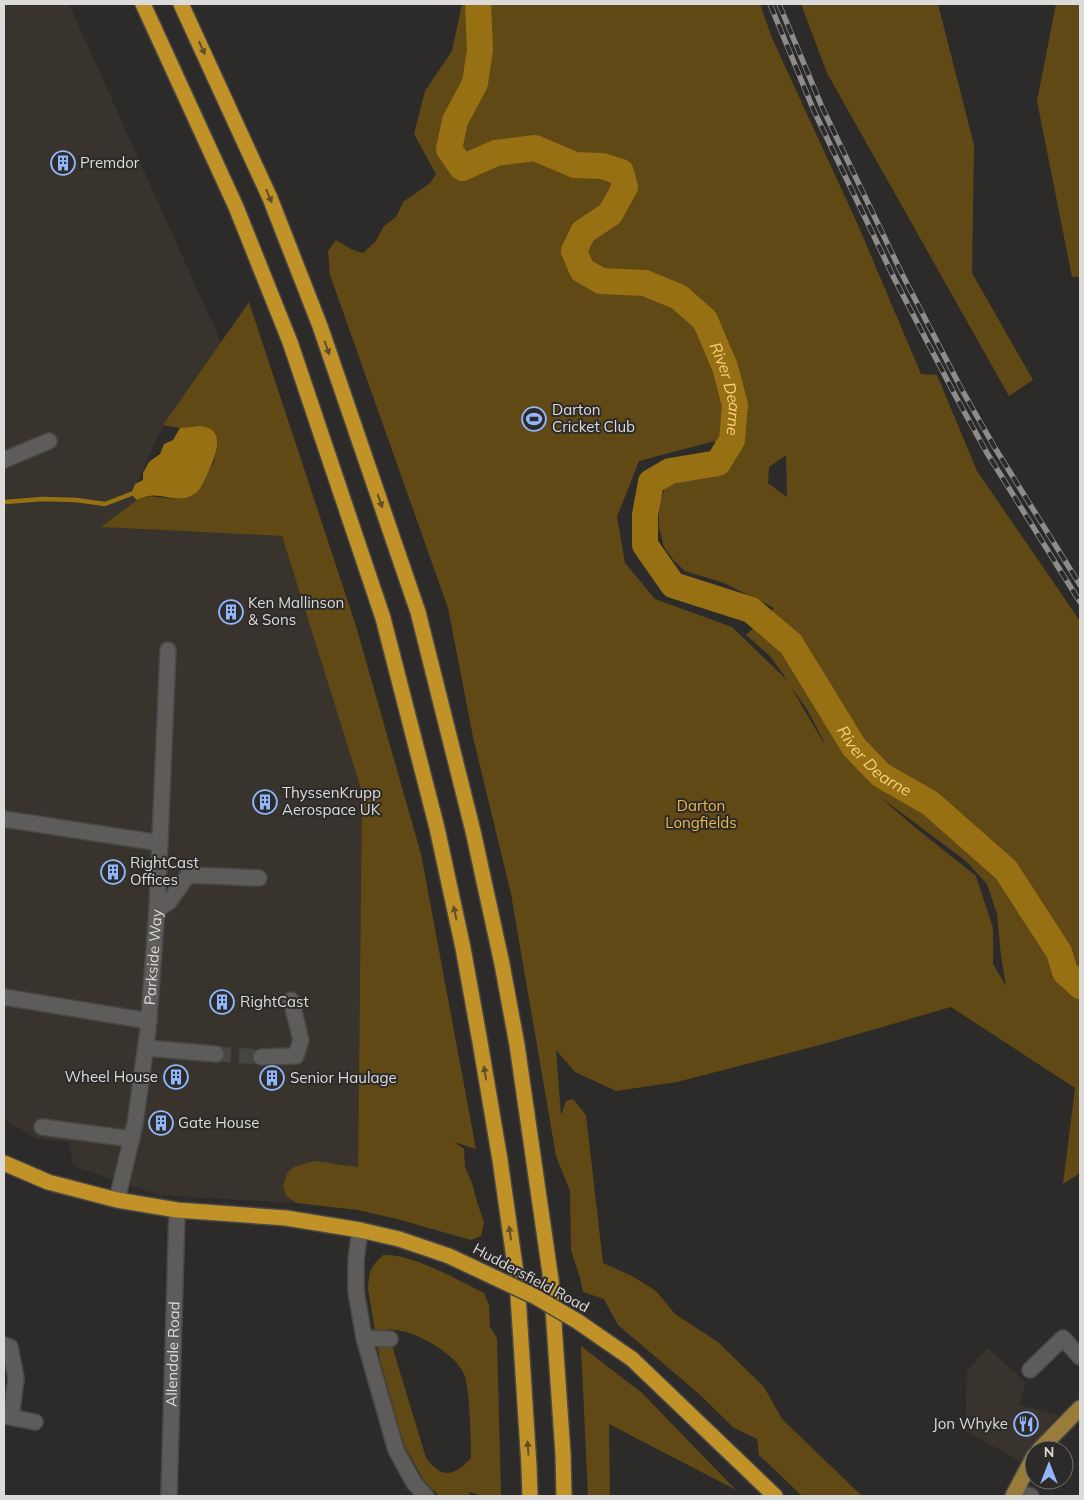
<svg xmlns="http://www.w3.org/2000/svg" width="1084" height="1500" viewBox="0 0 1084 1500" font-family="Mulish,sans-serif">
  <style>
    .built { fill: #38332c }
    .green { fill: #614915; fill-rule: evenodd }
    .water { fill: #967012 }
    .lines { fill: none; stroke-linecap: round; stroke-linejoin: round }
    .stream { stroke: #967012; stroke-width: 4.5 }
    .river { stroke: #967012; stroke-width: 26 }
    .minor-tunnel { stroke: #464544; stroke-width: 15; stroke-dasharray: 15 8; stroke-linecap: butt }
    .minor-casing { stroke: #494845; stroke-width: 18 }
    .major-casing { stroke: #494845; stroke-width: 18 }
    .highway-casing { stroke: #494845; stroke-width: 18 }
    .minor { stroke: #5e5c5a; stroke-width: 15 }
    .major { stroke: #997c3c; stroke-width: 15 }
    .highway { stroke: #c09228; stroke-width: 15 }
    .rail-casing { stroke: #8d8c8b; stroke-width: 5.5 }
    .rail { stroke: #2c2b29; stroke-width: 4; stroke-dasharray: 11; stroke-linecap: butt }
    .highway-bridge-casing { stroke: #494845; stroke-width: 18; stroke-linecap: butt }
    .highway-bridge { stroke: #c09228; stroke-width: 15 }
    .oneway { fill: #604f29 }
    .labels { text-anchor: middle; stroke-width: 4; stroke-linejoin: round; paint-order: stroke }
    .poi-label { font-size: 15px; fill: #dcdbda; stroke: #2c2b29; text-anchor: start }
    .park-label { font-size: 15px; fill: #edb846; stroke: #2c2b29 }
    .street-label { font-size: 15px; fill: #dcdbda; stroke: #2c2b29 }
    .water-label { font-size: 16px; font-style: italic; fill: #fad07c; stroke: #2c2b29 }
  </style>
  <rect width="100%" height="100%" fill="#2c2b29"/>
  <path class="built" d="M4,4H69L221,342L163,425L132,494L137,500L102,527L282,536L362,792L358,1168L335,1163L287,1197L297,1203L158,1195L73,1166L69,1142L37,1139L4,1120Z
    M988,1348L1026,1383L1019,1405L1059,1415L1020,1461L965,1431L967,1371Z"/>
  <path class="green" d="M462,4H760L772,38L858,225L921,374L937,375L977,471L1080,621V976L1078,975L1073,984L1080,990V1173L1063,1184L1075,1088L951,1007L827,1043L677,1082L616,1091L575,1072L556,1050L561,1115L566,1101L573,1099L586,1115L603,1263L632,1276L656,1291L675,1314L718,1342L764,1387L782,1419L862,1496H802L759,1455L757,1439L734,1428L698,1393L618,1325L604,1299L583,1292L580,1278L571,1250L570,1191L556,1156L511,894L473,737L448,608L330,275L328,251L336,240L351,249L363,253L375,242L384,226L396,217L403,202L430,183L436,174L414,134L425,91L452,51ZM537,136L601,161L608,173L595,169H557L542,159H502L467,174L474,148ZM715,441L713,476L685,478L666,485L659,504V527L664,547L674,561L685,571L724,583L774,608L746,635L771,657L787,680L732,627L655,599L625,563L617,517L639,461ZM785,456H786L787,497L768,483L769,467ZM791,687L807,709L824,742H823ZM879,796L966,861L987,884L997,914L1001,956L1006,986L993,964V928L976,876L917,829Z
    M801,4H938L974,145L972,273L1033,380L1009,396L827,73Z
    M1056,4H1080V277H1072L1037,101Z
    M249,302L356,626L421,854L476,1149L454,1142L464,1149L465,1167L472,1183L477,1202L484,1222L481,1236L471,1240L397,1219L358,1210L297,1203L287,1197L283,1187L287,1173L294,1167L315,1161L358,1167L362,792L282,536L101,527L137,500L149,496L176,499L190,497L206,475L214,462L218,440L199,426L180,428L163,425Z
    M383,1255C413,1254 456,1279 484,1293L489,1305L490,1327L497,1338L501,1496H481L471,1492L467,1496H439L423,1479L404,1445L380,1360L368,1289C369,1272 370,1267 383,1255ZM387,1329C392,1330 398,1330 402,1331C423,1336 455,1354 464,1374C470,1388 471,1442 471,1458C453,1477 442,1479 426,1458Z
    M581,1346L642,1393L736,1490L609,1424L610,1496H588Z"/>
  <path class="water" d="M199,426C229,428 215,458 207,475C202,484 201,491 191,496C177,503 162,493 148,496C144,497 140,499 137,500L131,494L135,484L143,480V473L149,462L160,454L164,444L173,440L180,428Z"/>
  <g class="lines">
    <path class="stream" d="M5,502L43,499L76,500L105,504L131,494"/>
    <path class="river" id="s1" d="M478,4L480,50L475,83L455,121L449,149L462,168L496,153L535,148L575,165L602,166L621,172L625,187L610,214L583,232L574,251L582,270L601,281L645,283L679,297L705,320L725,367L735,405L732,440L718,463L670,471L651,482L645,515V545L673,585L751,610L791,644L854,747L881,775L930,803L1006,870L1059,952L1065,972L1080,986"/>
    <path class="minor-tunnel" d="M216,1054L261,1057"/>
    <g class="minor-casing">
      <g id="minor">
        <path d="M4,460L49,441"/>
        <path d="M4,819L160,843"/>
        <path d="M157,910L169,902L188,875L259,878"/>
        <path d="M4,997L149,1021"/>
        <path d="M146,1048L216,1054"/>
        <path d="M261,1057L296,1056L301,1040L291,1000"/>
        <path d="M42,1127L132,1139"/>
        <path id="s2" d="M117,1200L135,1124L148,1030L157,910L168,650"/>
        <path d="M360,1230L356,1260V1291L364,1338L396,1450L414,1483L426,1496"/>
        <path d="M364,1338L390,1339"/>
        <path d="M4,1345L10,1347L16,1378L11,1417"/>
        <path d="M1030,1370L1063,1338L1080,1357"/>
        <path d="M4,1416L35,1422"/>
        <path d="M1015,1492L1031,1496"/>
        <path id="s3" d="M169,1496L177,1210"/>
      </g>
    </g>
    <g class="major-casing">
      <path id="major" d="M1039,1450L1080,1408
        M1013,1496L1034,1456"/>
    </g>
    <g class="highway-casing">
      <path id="highway" d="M143,4L236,207L290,342L383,618L437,828L463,948L480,1042L500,1160L517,1280L529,1466L530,1496
        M181,4L270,198L320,326L418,612L473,831L502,964L517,1045L551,1280L563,1454L564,1496
        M4,1163L48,1182L117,1200L177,1210L286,1218L360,1230L399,1239L449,1256
        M632,1359L775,1496"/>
    </g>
    <use href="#minor" class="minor"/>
    <use href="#major" class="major"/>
    <use href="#highway" class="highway"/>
    <g class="rail-casing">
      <path id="rail" d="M770,4L814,111L894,278L955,395L987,453L1080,602
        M779,4L822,107L902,274L962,390L995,448L1080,585"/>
    </g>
    <use href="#rail" class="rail"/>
    <g class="highway-bridge-casing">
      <path id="highway-bridge" d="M449,1256L536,1297L577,1321L632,1359"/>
    </g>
    <use href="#highway-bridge" class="highway-bridge"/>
  </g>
  <defs><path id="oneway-solid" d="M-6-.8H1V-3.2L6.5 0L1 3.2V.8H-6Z" transform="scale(1.25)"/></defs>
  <g class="oneway">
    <use href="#oneway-solid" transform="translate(202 48) rotate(65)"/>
    <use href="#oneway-solid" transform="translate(269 196) rotate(67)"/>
    <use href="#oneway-solid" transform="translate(327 348) rotate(71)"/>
    <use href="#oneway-solid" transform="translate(380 501) rotate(71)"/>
    <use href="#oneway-solid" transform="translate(455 913) rotate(-102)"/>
    <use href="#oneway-solid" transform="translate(485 1073) rotate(-99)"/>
    <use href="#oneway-solid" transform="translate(510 1233) rotate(-98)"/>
    <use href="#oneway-solid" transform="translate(528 1448) rotate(-94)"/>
  </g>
  <defs>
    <g id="building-ring" transform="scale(1.25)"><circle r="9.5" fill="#2c2b29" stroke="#93b7fd" stroke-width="1.5"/><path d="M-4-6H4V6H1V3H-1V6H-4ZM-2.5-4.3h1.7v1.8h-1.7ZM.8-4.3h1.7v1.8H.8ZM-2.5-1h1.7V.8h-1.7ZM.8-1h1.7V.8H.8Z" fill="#93b7fd"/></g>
    <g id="stadium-ring" transform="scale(1.25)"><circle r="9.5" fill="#2c2b29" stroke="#93b7fd" stroke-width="1.5"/><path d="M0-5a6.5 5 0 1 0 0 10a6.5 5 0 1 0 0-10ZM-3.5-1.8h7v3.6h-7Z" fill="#93b7fd"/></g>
    <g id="restaurant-ring" transform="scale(1.25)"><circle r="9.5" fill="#2c2b29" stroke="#93b7fd" stroke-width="1.5"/><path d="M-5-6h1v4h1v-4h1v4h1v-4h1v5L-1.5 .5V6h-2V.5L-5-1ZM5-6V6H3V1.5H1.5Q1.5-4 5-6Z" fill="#93b7fd"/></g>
  </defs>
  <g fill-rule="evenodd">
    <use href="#building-ring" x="63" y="163"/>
    <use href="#stadium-ring" x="534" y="419"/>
    <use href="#building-ring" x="231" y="612"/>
    <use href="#building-ring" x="265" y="802"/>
    <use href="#building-ring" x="113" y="872"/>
    <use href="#building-ring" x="222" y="1002"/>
    <use href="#building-ring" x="176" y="1077"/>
    <use href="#building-ring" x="272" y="1078"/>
    <use href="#building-ring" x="161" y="1123"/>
    <use href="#restaurant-ring" x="1026" y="1424"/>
  </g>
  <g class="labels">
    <g class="poi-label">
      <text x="80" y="168">Premdor</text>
      <text x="552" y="415">Darton<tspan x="552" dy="17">Cricket Club</tspan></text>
      <text x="248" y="608">Ken Mallinson<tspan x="248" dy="17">&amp; Sons</tspan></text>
      <text x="282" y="798">ThyssenKrupp<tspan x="282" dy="17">Aerospace UK</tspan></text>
      <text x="130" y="868">RightCast<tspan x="130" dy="17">Offices</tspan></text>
      <text x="240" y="1007">RightCast</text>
      <text x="158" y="1082" text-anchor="end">Wheel House</text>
      <text x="290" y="1083">Senior Haulage</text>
      <text x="178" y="1128">Gate House</text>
      <text x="1008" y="1429" text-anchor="end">Jon Whyke</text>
    </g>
    <g class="park-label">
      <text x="701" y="811">Darton<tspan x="701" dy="17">Longfields</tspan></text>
    </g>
    <g class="street-label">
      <text dy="5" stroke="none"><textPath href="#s2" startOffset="246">Parkside Way</textPath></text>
      <text transform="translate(531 1278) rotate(28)" y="5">Huddersfield Road</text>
      <text dy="5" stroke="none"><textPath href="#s3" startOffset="142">Allendale Road</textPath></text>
    </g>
    <g class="water-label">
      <text dy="6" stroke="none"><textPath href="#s1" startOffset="672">River Dearne</textPath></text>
      <text dy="6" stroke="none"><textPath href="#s1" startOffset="1214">River Dearne</textPath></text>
    </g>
  </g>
  <rect width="1084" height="1500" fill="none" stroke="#dcdbda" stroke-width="10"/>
  <g transform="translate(1049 1465)"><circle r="24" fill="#2c2b29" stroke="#727170"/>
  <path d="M0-4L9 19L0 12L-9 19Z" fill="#93b7fd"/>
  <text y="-8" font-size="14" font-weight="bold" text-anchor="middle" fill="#dcdbda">N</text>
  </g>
</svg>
